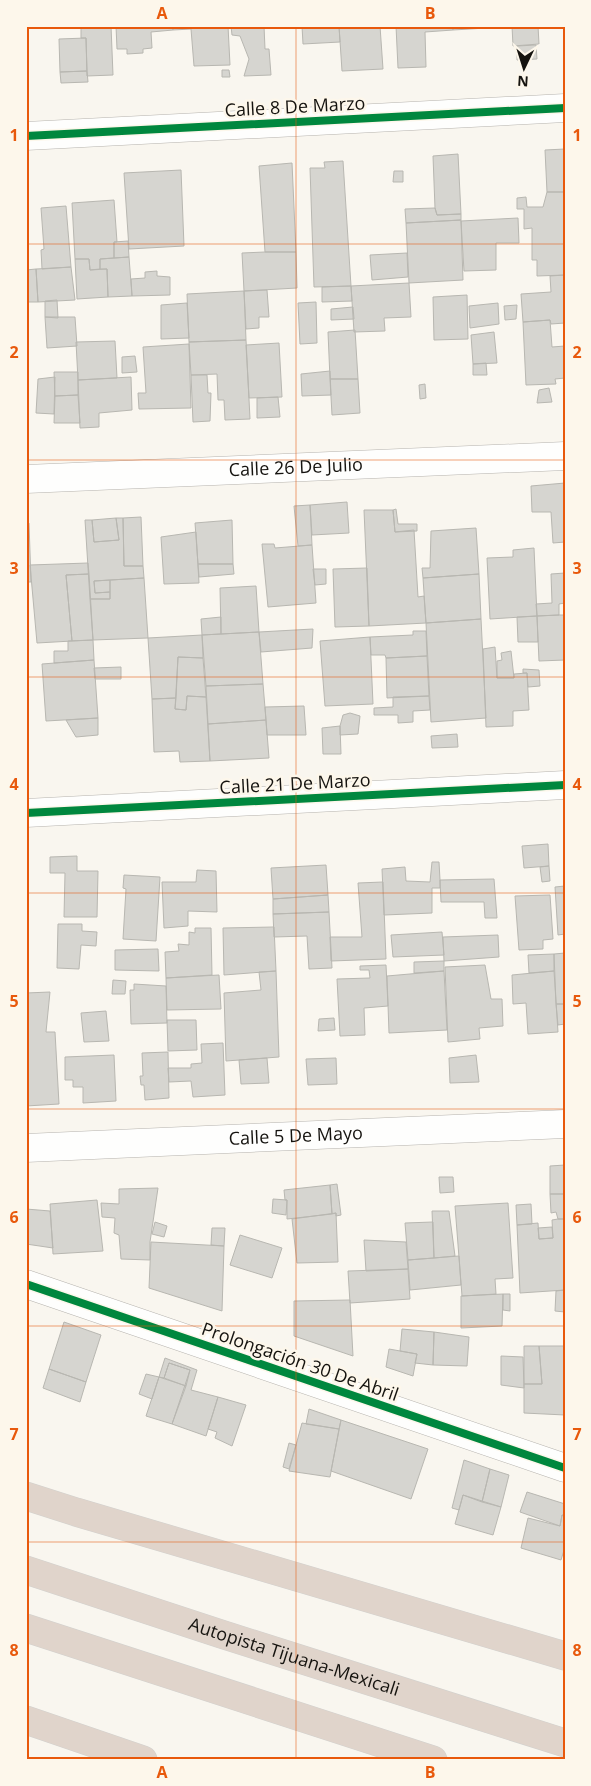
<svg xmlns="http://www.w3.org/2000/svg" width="591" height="1786" viewBox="0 0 591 1786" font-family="'Open Sans',sans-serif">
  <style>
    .building { fill: #d6d5d0; stroke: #b8b7b1 }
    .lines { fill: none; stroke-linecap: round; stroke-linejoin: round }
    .minor-casing { stroke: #b6b3ae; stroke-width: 29 }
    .highway-casing { stroke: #d2d1ce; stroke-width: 29 }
    .minor { stroke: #fefefd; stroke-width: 28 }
    .highway { stroke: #e0d4cb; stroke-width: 28 }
    .cycleway-casing { stroke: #fdf7eb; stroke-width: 11 }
    .cycleway { stroke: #00873e; stroke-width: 8 }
    .grid { fill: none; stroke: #e8590c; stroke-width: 1; stroke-opacity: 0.55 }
    .labels { text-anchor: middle; stroke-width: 5; stroke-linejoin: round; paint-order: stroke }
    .street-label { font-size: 18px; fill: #15130f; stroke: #fdf7eb }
    .neatline { fill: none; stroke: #e8590c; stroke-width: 2 }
    .grid-label { font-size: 16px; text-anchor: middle; font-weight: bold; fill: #e8590c }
  </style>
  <rect width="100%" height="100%" fill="#f9f6ef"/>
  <path class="building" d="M81,26H111L113,75L87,76L86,38H81Z
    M116,26H173V30L151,32L152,48L143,49V53L127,54V49H117Z
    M173,26H228L230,65L194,66L191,29L173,30Z
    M231,26H264L265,49H269L271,75L244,76L249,59L240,36L232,35Z
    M302,26H339L340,42L303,44Z
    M339,26H380L383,69L342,71Z
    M396,26H453V30L425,32L426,67L398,68Z
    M453,26H503V27L453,30Z
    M512,26H538L539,44L513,46Z
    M86,38L87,71L60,72L59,39Z
    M536,45L537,59L517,60V46Z
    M222,70H229L230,77H222Z
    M87,71L88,82L61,83L60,72Z
    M565,149V192H547L545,150Z
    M458,154L461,214L437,215L435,208L433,156Z
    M343,161L351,286L314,287L310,168H325L324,162Z
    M292,163L296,252H265L259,166Z
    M181,170L184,246L129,249L124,173Z
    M394,171H403V182H393Z
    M547,192H565V275L537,276V260H532V228L524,229V209H517V198L526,197L527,207H543Z
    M114,200L117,242H114V258L100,259V269L90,270L89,259H75L72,203Z
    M66,206L71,267L42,269L41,250L44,249L41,208Z
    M435,208L437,215L461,214V220L406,223L405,209Z
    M518,218L519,243H496V270L464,271L461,221Z
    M461,220L463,280L409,283L406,223Z
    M128,241L129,257L114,258V242Z
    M265,252H296L297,288L244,291L242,253Z
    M407,253L408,277L372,280L370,255Z
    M129,257L132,296L108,297L107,269H100V259Z
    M75,259H89L90,270L107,269L108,297L77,299Z
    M71,267L75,300L38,302L36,269Z
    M36,269L38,302H26V270Z
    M157,271V276L170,277V295L132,296L131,279L145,278V272Z
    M565,275V323L551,324L550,320L523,322L521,294L551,292L550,276Z
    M409,283L411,317L384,318L385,331L354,332L351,286Z
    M351,286L352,301L322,302V287Z
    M267,290L269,317H259V328L246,329L244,291Z
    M244,291L246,340L189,342L187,294Z
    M467,295L468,339L434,340L433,297Z
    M57,300L58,318L45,317V301Z
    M316,302L317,343L300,344L298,303Z
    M187,303L189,338L161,339V305Z
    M498,303L499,324L470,328L469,306Z
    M517,305L516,319L505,320L504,306Z
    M353,307L354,319L331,320V309Z
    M45,317H75L77,346L47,348Z
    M550,320L552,347L565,346V378L555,379L556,384L526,385L523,322Z
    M355,330L358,379H330L328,332Z
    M494,332L497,363L473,364L471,335Z
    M246,340L250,419L225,420L224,400H218L217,374L191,375L189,342Z
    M115,341L117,378L78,380L76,342Z
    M279,343L282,397L249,398L246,345Z
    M189,344L191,408L139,409L138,393H146L143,347Z
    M135,356L137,372L122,373V357Z
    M486,363L487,375H473V364Z
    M330,371L331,395L302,396L301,374Z
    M54,372H78V395L55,396Z
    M191,375H207L208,393H211L210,421L193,422Z
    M55,377L54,414L36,413L38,379Z
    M131,377L132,410L99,413V427L80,428L78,380Z
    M330,379H358L360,413L332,415Z
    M425,384L426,398L420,399L419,385Z
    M549,388L552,402L537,403L539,390Z
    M78,395L80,423H54L55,396Z
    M278,397L280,417L257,418V398Z
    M565,483V542L553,543L551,512H532L531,486Z
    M347,502L349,533L312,535L310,505Z
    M310,505L312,545L298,546L294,506Z
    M396,509L398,524H417V531L395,532L393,510Z
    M364,510H393L395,532L414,530L418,597L424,596L426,623L369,626Z
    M141,517L143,566H124L123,518Z
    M116,518L119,540L94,542L92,520Z
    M116,518H123L124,566H143L144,578L94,581L95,593L110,592V599H90L85,520H92L94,542L119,540Z
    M232,520L233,564H198L195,523Z
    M26,523H29L31,582H26Z
    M476,528L479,574L423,578L422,568H430L431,531Z
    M196,532L199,583L164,584L161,537Z
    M262,544H274L275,548L312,545L316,603L268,607Z
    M534,548L537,616L490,619L487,558L513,557V550Z
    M88,563L89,574L66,575L72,641L37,643L30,565Z
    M198,564H233L234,574L199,577Z
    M367,568L369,626L335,627L333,569Z
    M313,569H326V584L315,585Z
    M565,573V603L559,604V615L537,616L536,604L552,603L551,574Z
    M89,574L93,640L72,641L66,575Z
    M479,574L481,619L426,623L423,578Z
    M144,578L148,638L93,640L90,599H110V580Z
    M110,580V592L95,593L94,581Z
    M256,586L259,632L221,634L220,588Z
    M559,615H565V660L539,661L537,616Z
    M537,616L538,642H518L517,617Z
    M221,617V634L202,635L201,619Z
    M481,619L486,718L431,722L426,623Z
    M313,629L312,648L261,652L259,632Z
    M413,631H426L427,656L386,658L385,655H371L370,637L413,635Z
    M259,632L263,684L206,686L202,635Z
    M202,635L203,658L178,657L176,698L152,699L148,638Z
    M370,637L373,704L325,706L320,641Z
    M93,640L94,660L54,663V651H68V641Z
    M495,647L497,678H514V674L527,673L529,710L513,711V726L486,727L483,649Z
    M511,651L514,678H497V661L502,660L501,653Z
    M427,656L429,696L387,698L386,658Z
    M178,657L203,658L206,697L187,696L186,710L175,709Z
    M94,660L98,718L46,721L42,664Z
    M121,667V679H95L94,668Z
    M523,669L539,670L540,686L528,687L527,673H523Z
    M263,684L266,720L208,724L206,686Z
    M187,696L206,697L210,761L180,762L179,751L154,752L152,699L176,698L175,709L186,710Z
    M429,696L430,710L413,711V722L398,723V715H374V708L393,707V697Z
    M304,706L306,735H267L265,707Z
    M350,713L360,716L358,734L340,735V726L343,715Z
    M98,718V735L76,737L66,720Z
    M266,720L269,758L210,761L208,724Z
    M340,726L341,754H323L322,728Z
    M457,734L458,747L432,748L431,736Z
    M548,844L549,866L524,868L522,846Z
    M77,856V871H98L97,917H64L65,873H50V857Z
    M432,862H439L440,880V888H432V913L384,915L382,869L405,867L406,881L430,882Z
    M326,865L328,895L273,899L271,868Z
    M549,866L550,881L542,882L540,867Z
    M197,870L216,871L217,912L188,911V926L164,928L162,882H196Z
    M124,875L160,877L156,941L123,939L126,889L123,888Z
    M494,879L497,918H485L484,902H441L440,880Z
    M383,882L386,959L331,961L330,937H362L358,883Z
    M565,886V934L558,935L555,887Z
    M328,895L329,912L273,914V899Z
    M550,895L553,939L543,940V949L519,950L515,896Z
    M329,912L332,968L309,969L307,936L274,937L273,914Z
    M58,924H82V931L97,932L96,946L81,945L79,969L57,968Z
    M274,927L276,971L224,975L223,928Z
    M195,928H211L212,975L166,978L165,952L179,951L178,944L189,945V932L195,933Z
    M442,932L444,955L393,957L391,935Z
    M498,935L499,957L444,961L443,937Z
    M158,949L159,971L115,970V950Z
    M565,953V1004H556L554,954Z
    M554,954V971L529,973L528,955Z
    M444,961V971L414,973V962Z
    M386,965L388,1006L364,1008L365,1035L340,1036L337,979L370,978L369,970H360V966Z
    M485,965L491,999H502L503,1026L479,1028L480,1039L448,1042L445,967Z
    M276,971L279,1057L226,1061L224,993L261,990L259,972Z
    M444,971L447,1030L389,1033L387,976Z
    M554,971L558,1032L528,1034L526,1003L513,1004L512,975Z
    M219,975L221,1009L167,1010L166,978Z
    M113,980L126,981L125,994H112Z
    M134,984L166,986L167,1023L131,1024L130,990H134Z
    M50,992L46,1032H55L59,1104L26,1106V993Z
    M556,1004H565V1024L558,1025Z
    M106,1011L109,1041L84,1042L81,1013Z
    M334,1018L335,1030L318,1031L319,1019Z
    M167,1020H196L197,1050L168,1051Z
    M223,1043L225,1095L193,1097L191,1081L169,1082L168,1068H191V1064L202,1063L201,1044Z
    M168,1052L169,1098L145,1100L144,1085H141L140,1076H143L142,1053Z
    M114,1055L116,1101L83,1103V1087H73V1080H65V1057Z
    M476,1055L479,1082L450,1083L449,1058Z
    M267,1058L269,1083L241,1084L239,1060Z
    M336,1058L337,1084L308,1085L306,1059Z
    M565,1165V1194H550V1166Z
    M439,1177H453L454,1192L440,1193Z
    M337,1184L341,1215L336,1216V1213L332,1214L330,1185Z
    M330,1185L332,1214L287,1219V1200H285L284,1190Z
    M158,1188L150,1242V1260L121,1259L119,1235L114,1233L115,1218L102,1217L101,1203L119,1204V1189Z
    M550,1194H565V1219H558L556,1212L551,1213Z
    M273,1199L287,1200L286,1215L272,1213Z
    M97,1200L103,1251L53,1254L50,1204Z
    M508,1203L513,1278L495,1279L496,1294L462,1296L455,1206Z
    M531,1204L532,1224L517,1225L516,1205Z
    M26,1209L50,1211L53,1248L26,1244Z
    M432,1211H449L455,1256L434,1258Z
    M336,1213L338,1262L297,1263L292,1219Z
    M558,1219H565V1290L520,1293L517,1225L538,1223L539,1239L553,1238L552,1220Z
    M155,1222L167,1226L164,1237L152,1234Z
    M433,1222L434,1258L408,1260L405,1223Z
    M552,1227L553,1238L539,1239L538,1228Z
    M212,1228H225L224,1246L211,1245Z
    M240,1235L282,1248L272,1278L230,1265Z
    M364,1240L406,1242L408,1269L366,1271Z
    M151,1242L224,1246L222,1311L149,1288Z
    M459,1256L461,1285L410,1290L408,1260Z
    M408,1269L410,1299L350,1303L348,1271Z
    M565,1290V1312L555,1311L556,1291Z
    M503,1294H510V1311L503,1310Z
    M503,1294L502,1326L461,1328V1296Z
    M350,1300L353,1356L294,1336V1301Z
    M64,1322L101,1335L86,1382L49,1369Z
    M402,1329L434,1332L433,1365L415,1363L417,1354L400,1351Z
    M434,1332L469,1337L467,1366L433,1365Z
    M524,1346H539L542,1384H524Z
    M539,1346H565V1415L524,1413V1384H542Z
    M389,1349L417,1354L413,1376L386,1367Z
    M501,1356L523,1357L524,1388L501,1385Z
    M165,1358L197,1370L191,1390L218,1397L206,1436L172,1424L190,1370L169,1363L164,1378L159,1377Z
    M169,1363L190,1370L186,1386L164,1378Z
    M49,1369L86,1382L80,1402L43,1388Z
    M146,1374L159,1377L152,1399L139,1394Z
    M159,1377L186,1386L172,1424L146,1416Z
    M218,1397L246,1405L232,1446L215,1438L217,1432L208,1429Z
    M309,1409L341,1420L339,1429L306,1424Z
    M341,1420L428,1449L411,1499L331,1471Z
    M302,1423L339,1429L330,1477L289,1471Z
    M289,1443L296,1445L289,1469L283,1467Z
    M464,1460L490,1469L482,1502L463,1495L459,1510L452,1508Z
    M490,1469L509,1475L501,1507L482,1502Z
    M527,1492L565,1504V1516L562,1515L560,1526L520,1512Z
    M463,1495L501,1507L493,1535L455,1524Z
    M562,1515L565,1516V1547L561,1560L521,1548L528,1518L560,1526Z"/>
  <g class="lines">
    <g class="minor-casing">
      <g id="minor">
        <path d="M26,136L565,108"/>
        <path id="s1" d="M26,479L565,456"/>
        <path d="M26,813L565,785"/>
        <path id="s2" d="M26,1148L565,1124"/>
        <path d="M26,1284L565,1468"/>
      </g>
    </g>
    <g class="highway-casing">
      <g id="highway">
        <path d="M26,1496L76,1512L565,1656"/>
        <path id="s3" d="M26,1570L221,1634L565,1743"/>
        <path d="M26,1628L433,1760"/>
        <path d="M26,1720L143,1760"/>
      </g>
    </g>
    <use href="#minor" class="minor"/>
    <use href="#highway" class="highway"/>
    <g class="cycleway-casing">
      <path id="cycleway" d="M26,136L565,108
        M26,813L565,785
        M26,1284L565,1468"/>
    </g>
    <use href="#cycleway" class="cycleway"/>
  </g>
  <path class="grid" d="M296,26V1760M26,244H565M26,460H565M26,677H565M26,893H565M26,1109H565M26,1326H565M26,1542H565"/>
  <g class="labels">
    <g class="street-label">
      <text transform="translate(295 107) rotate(-3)" y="6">Calle 8 De Marzo</text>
      <text dy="6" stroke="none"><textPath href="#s1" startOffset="270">Calle 26 De Julio</textPath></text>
      <text transform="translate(295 784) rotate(-3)" y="6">Calle 21 De Marzo</text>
      <text dy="6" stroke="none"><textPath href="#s2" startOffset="270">Calle 5 De Mayo</textPath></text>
      <text transform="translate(300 1362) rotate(19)" y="6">Prolongación 30 De Abril</text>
      <text dy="6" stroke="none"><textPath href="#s3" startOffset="282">Autopista Tijuana-Mexicali</textPath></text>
    </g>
  </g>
  <rect width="591" height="1786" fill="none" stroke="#fdf7eb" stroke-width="55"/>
  <g transform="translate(524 68) rotate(184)" stroke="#fdf7eb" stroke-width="4" paint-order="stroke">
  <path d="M0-4L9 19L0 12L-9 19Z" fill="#15130f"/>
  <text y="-8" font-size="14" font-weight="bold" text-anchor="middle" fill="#15130f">N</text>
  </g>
  <rect x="28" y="28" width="536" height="1730" class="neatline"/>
  <g class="grid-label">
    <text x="162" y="19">A</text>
    <text x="430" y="19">B</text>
    <text x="14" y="141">1</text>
    <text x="577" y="141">1</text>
    <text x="14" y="358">2</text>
    <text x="577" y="358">2</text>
    <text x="14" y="574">3</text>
    <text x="577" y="574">3</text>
    <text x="14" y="790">4</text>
    <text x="577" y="790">4</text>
    <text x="14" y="1007">5</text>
    <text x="577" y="1007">5</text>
    <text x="14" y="1223">6</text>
    <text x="577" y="1223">6</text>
    <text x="14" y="1440">7</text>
    <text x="577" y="1440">7</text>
    <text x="14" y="1656">8</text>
    <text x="577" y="1656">8</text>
    <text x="162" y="1778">A</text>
    <text x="430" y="1778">B</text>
  </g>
</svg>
